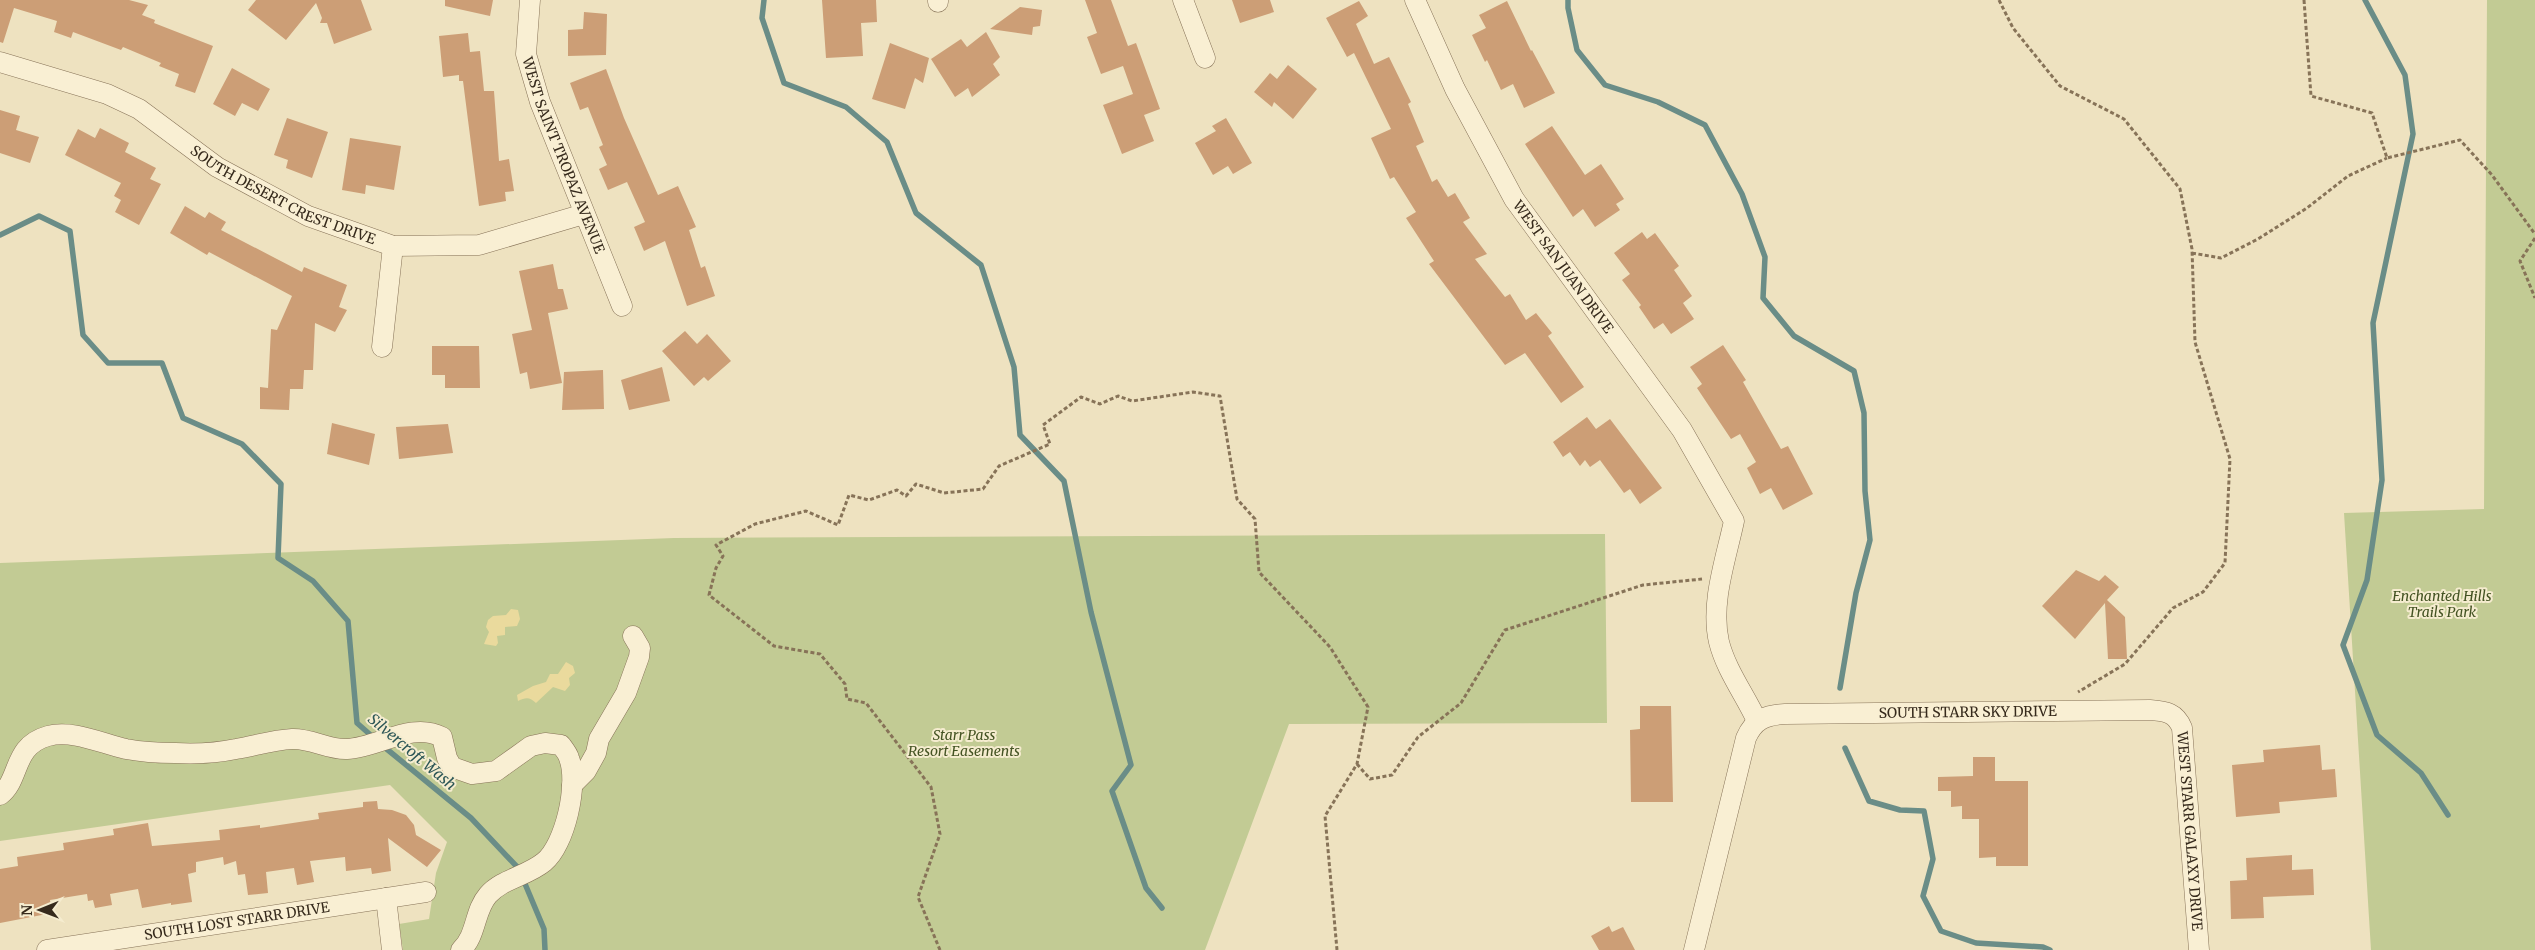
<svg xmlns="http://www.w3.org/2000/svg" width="2535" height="950" viewBox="0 0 2535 950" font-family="Merriweather,serif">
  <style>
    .green { fill: #c2cb94 }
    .sand { fill: #eada9d }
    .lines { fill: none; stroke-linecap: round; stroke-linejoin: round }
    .stream { stroke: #6a8d87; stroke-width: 5.5 }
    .building { fill: #cc9e76 }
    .minor-casing { stroke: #877358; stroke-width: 21 }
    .path { stroke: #877358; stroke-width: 3; stroke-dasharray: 4 2.5; stroke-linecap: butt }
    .minor { stroke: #f9efd3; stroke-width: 20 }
    .labels { text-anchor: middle; stroke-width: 4; stroke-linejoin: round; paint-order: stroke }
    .street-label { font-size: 14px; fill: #362a1c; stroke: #f5eccf }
    .park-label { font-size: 14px; font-style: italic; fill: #445323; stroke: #f5eccf }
    .water-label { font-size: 15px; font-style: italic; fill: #2c5656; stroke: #f5eccf }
  </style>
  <rect width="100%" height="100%" fill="#eee2c0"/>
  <path class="green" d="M2487,0H2535V950H2371L2344,513L2484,509Z
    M1605,534L1607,723L1289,724L1205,950H403L399,924L429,919L436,873L447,842L390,785L0,841V563L674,538Z"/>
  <path class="sand" d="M511,609L518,610L520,619L517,626L505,627V635L497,636L498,643L496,646L484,644L489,632L486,627L488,620L493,616L506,615Z
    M566,662L573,666L575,673L569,678L570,685L565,691L553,687L536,703C530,697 526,697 518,701L517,695L533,686L546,682L550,674H558Z"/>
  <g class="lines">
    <path class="stream" d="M764,0L762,18L784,83L846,107L887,142L916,213L981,265L1014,367L1020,435L1064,481L1091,612L1131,765L1112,791L1146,888L1162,908
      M1568,0V8L1577,50L1605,85L1658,102L1705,125L1742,194L1765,257L1763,298L1794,336L1854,371L1864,413L1865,491L1870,540L1856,593L1840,688
      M2365,0L2405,75L2413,134L2373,323L2382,480L2367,580L2343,645L2377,735L2421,773L2448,815
      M0,235L39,216L70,231L83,335L108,363H162L183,418L242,444L281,484L278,558L313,581L348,621L357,723L374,738
      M383,746L471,818L520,870
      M1845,748L1869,801L1900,810L1924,811L1933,859L1923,896L1941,931L1976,943L2043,947L2050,950
      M523,879L544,929L545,950"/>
  </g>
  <path class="building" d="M0,0H129L148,5L142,15L155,20L154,23L213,46L195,93L175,86L179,74L159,66L161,63L123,47L121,50L73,32L71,38L54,32L57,21L14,8L3,43L0,42Z
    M256,0H361L372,30L334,44L327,23H320L322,18L316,3L286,40L248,10Z
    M445,0H493L490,16L445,6Z
    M822,0H876L877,22L861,23L863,56L826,58Z
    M1085,0H1111L1128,46L1136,43L1160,109L1144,115L1154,141L1122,154L1103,105L1133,94L1123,66L1101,74L1087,37L1097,33Z
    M1232,0H1270L1274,12L1240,23Z
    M1359,1L1368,16L1356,24L1374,64L1389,57L1411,102L1408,104L1424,142L1416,146L1432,182L1437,179L1448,197L1455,193L1470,218L1463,222L1487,254L1475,259L1505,297L1510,294L1526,320L1536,313L1552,333L1548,336L1584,387L1561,403L1525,353L1505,365L1429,264L1434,261L1406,218L1416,212L1394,177L1390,179L1371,138L1391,129L1354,53L1347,57L1326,18Z
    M1507,1L1531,51L1532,50L1555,93L1524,108L1513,84L1501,90L1487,60L1485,62L1472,35L1486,28L1479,15Z
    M1020,7L1042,10L1040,26L1033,27L1032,35L990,29Z
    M584,12L607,14L606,55L568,56V30L583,29Z
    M986,32L1000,57L993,64L1000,75L972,97L968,88L955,97L931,59L961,39L967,47Z
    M468,33L470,52L480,51L484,91H494L499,161L509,159L514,191L505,192L506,201L479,206L463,81H459V75L443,77L439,36Z
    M890,43L929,58L923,83L915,78L905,109L872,99Z
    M1288,65L1317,89L1293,119L1274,102L1272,107L1254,92L1270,73L1277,79Z
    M232,68L270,89L258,111L242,103L235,116L213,104Z
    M606,69L624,118L658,195L678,186L696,227L689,230L701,268L705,266L715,296L687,306L665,241L644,251L634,227L645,222L627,182L608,190L599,169L607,165L599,147L603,145L588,107L580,110L570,83Z
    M0,110L20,116L16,130L39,137L30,163L0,153Z
    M287,118L328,132L312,178L286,168L288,160L274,155Z
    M1226,118L1252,163L1233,174L1228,166L1213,175L1195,143L1216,131L1212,126Z
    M1552,126L1585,175L1601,164L1624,199L1616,204L1620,210L1595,227L1583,209L1573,217L1525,144Z
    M100,128L129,143L125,152L156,168L150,179L161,184L139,225L115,212L121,200L114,196L121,183L65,155L78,129L95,138Z
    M350,138L401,146L394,190L366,185L365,194L342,190Z
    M185,206L205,218L209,212L226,222L221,230L302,272L304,267L347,285L339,307L347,310L335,332L315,323L313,370H304L303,389H290L289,410L260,409V387L268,388L271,329L277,330L292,296L209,252L207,255L170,233Z
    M1642,232L1647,239L1655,233L1679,266L1674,270L1692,296L1683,303L1694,319L1671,334L1663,323L1654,329L1639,307L1641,305L1622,280L1630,274L1614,253Z
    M553,264L558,289H563L568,309L548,313L562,383L530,389L527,372L520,374L512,334L532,330L519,271Z
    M685,331L697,344L707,334L731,361L708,381L704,377L694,386L662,351Z
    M1723,345L1746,380L1743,382L1781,449L1788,446L1813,494L1783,510L1771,488L1760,494L1747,468L1756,462L1740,434L1731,439L1697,388L1702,384L1690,367Z
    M432,346H479L480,388H445V375H432Z
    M662,367L670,401L629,410L621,380Z
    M603,370L604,409L562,410L564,372Z
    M1587,417L1596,429L1610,419L1662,488L1640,504L1630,489L1624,493L1600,460L1590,467L1585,460L1580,466L1570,452L1563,457L1553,442Z
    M332,423L375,434L369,465L327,454Z
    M448,424L453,453L399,459L396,427Z
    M2076,570L2099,581L2105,575L2119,587L2107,600L2125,617L2127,659H2108L2105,603L2075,639L2042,606Z
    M1640,706H1671L1673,802H1631L1630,730L1640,729Z
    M2320,745L2322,770L2335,769L2337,797L2279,802L2280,813L2236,817L2232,765L2264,762L2263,750Z
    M1973,757H1995V781H2028V866H1996V857L1979,858V819H1962V806L1951,807V791H1938V777L1973,776Z
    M377,801L378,809L392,810L406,815L414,825L416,835L441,850L427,867L388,838L391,871L372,874L371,868L346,871L345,857L310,861L314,882L297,885L294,868L266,872L268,893L248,895L245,874L238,875L236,861L224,865L223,857L196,862V872L188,874L192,902L171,905V903L142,908L138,889L110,894L112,905L95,908L93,900L88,901L87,894L50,900L52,913L0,923V869L18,866L17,857L64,850L63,843L114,835L113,829L148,823L152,846L220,840L219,830L260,825V828L319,819L318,813L363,807V802Z
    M2292,855V870L2313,869L2314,895L2263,897L2264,918L2231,919L2230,881L2247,880L2246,858Z
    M1609,926L1612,932L1623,927L1635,950H1599L1591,936Z"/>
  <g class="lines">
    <g class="minor-casing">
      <g id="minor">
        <path id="s1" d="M530,0L526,54L540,102L622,306"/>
        <path d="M938,0V2"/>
        <path d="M1183,0L1205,58"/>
        <path id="s2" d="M1415,0L1455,89L1514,199L1682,430L1734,521C1726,559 1710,603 1719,642C1726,670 1745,695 1757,721"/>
        <path id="s3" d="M0,62L107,94L139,109L217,167L308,216L393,246L479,245L584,214"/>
        <path d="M382,347L393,246"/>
        <path d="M572,785L586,771L596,753L599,739L626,693L639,657L640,648L633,636"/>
        <path d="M0,795C21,779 12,746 48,736C72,729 103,744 126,749C142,752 159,753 175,753C195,754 217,753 236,749C254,746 273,740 292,739C311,738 328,750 347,749C378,748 411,721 442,737L447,758L452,767L472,774L496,771L531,746L545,743L561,745C564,749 568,754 569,758C579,784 565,845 544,862C527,876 502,879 488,895C474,911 477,935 461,950"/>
        <path d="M386,898L392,950"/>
        <path id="s4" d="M47,950L426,892"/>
        <path id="s5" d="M1694,950L1746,738C1754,720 1765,715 1785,714L2150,710C2166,711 2176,713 2182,728L2199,950"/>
      </g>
    </g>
    <path class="path" d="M1999,0L2013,28L2060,86L2124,119L2180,189L2192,249L2195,342L2230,459L2225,563L2203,592L2173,608L2125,664L2078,692
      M2304,0L2311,96L2372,113L2387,158L2460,140L2492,175L2535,234
      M2535,238L2520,261L2535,298
      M2192,253L2221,258L2258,239L2307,208L2348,176L2387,158
      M1357,764L1370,779L1392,775L1418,737L1461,703L1505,630L1643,585L1702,579
      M940,950L918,897L940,834L931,787L866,703L847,699L845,684L820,654L774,646L709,595L716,568L723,556L716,545L755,524L806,511L838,525L849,495L869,500L897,490L906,496L916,484L944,493L983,489L999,466L1050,444L1043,425L1081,397L1100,404L1118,396L1132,401L1193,392L1220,396L1237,499L1255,519L1259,572L1330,647L1368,707L1357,764L1325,816L1337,950"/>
    <use href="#minor" class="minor"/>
  </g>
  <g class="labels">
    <g class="street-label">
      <text dy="5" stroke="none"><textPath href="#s1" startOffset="162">WEST SAINT TROPAZ AVENUE</textPath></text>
      <text dy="5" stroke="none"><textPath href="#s3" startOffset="316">SOUTH DESERT CREST DRIVE</textPath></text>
      <text dy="5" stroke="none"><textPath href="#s2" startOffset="306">WEST SAN JUAN DRIVE</textPath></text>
      <text dy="5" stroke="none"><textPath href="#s5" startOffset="450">SOUTH STARR SKY DRIVE</textPath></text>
      <text dy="5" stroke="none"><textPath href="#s5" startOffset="775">WEST STARR GALAXY DRIVE</textPath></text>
      <text dy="5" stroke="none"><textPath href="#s4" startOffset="192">SOUTH LOST STARR DRIVE</textPath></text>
    </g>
    <g class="park-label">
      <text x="2442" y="601">Enchanted Hills<tspan x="2442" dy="16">Trails Park</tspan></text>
      <text x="964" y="740">Starr Pass<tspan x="964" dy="16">Resort Easements</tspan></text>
    </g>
    <g class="water-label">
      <text transform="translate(412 752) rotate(40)" y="5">Silvercroft Wash</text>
    </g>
  </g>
  <g transform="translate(40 910) rotate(269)" stroke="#f5eccf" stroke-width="4" paint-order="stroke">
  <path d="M0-4L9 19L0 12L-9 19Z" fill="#362a1c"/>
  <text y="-8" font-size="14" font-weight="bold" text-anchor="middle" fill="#362a1c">N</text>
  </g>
</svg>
